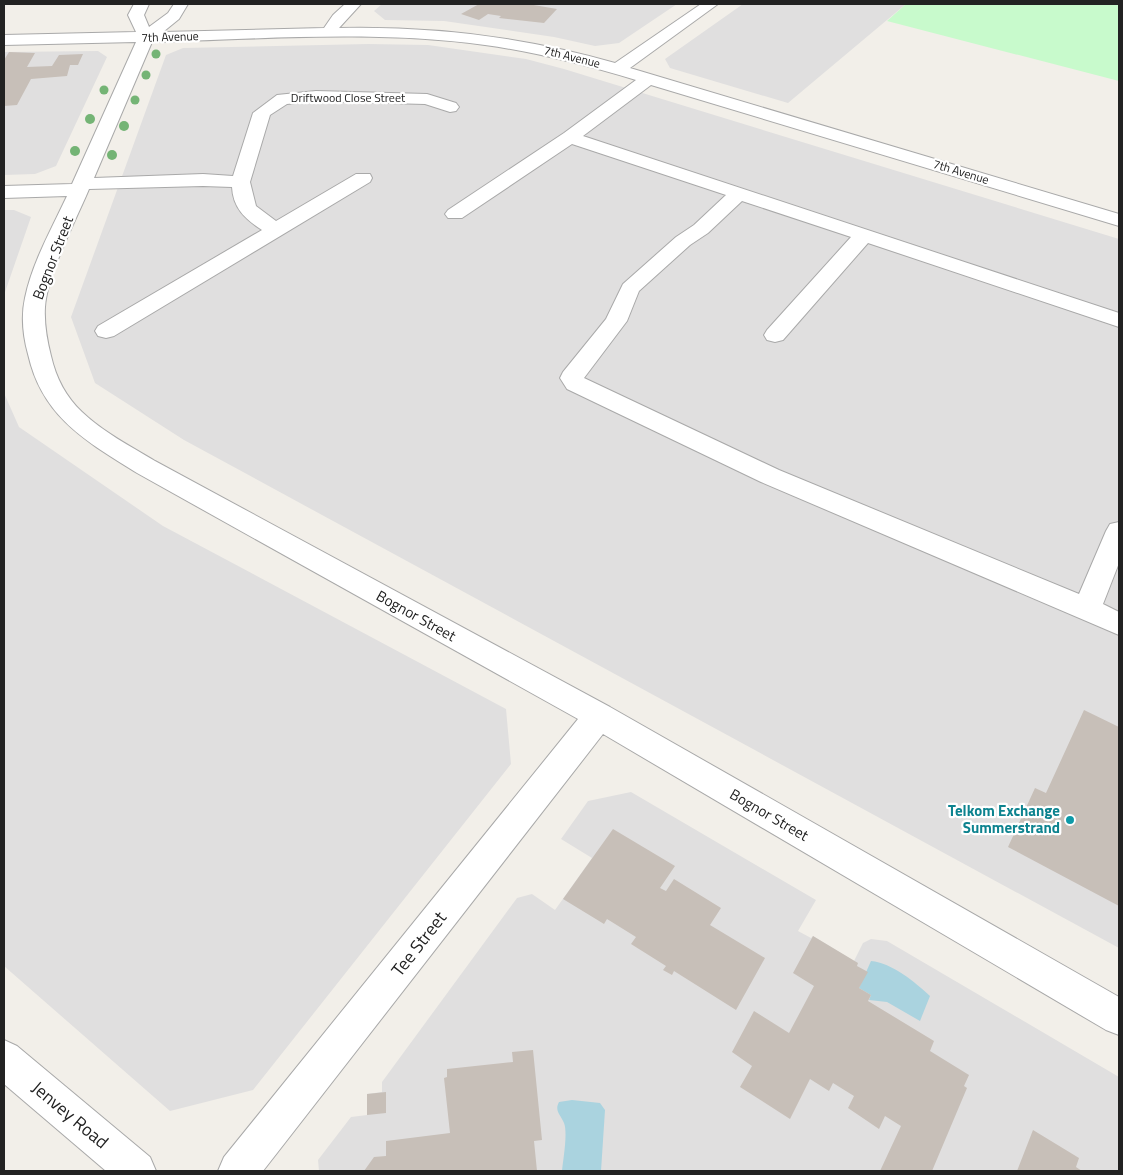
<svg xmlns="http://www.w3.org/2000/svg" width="1123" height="1175" viewBox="0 0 1123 1175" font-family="'Titillium Web',sans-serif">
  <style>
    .residential { fill: #e0dfdf }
    .park { fill: #c8facc }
    .water { fill: #aad3df }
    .building { fill: #c7bfb8 }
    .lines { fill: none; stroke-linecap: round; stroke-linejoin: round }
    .minor-casing { stroke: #a9a9a9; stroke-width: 2 }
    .minor { fill: #fff; fill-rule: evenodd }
    .tree { fill: #74b475 }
    .culture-dot { fill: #0f9aa8; stroke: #fff; stroke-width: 2 }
    .labels { text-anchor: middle; stroke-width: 4.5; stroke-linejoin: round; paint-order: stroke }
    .far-street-label { font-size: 12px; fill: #222; stroke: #fff }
    .street-label { font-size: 15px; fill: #222; stroke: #fff }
    .culture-label { font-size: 15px; font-weight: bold; fill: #0d838f; stroke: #fff; text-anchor: end }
    .near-street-label { font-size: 18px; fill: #222; stroke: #fff }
  </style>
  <rect width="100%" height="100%" fill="#f2efe9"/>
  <path class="residential" d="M382,4H677L619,43L595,46L554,37L444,21L385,20L374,11Z
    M743,4H906L788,103L670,68L665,59Z
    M368,44L428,45L526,59L564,69L1119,239V948L184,440L95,383L71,317L166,55L183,48Z
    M98,51L107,57L56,166L35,174L4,175V52Z
    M4,210H14L31,217L4,295Z
    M4,393L19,427L163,526L506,709L511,764L253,1090L170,1111L4,966Z
    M631,792L816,900L798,931L811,938L813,936L854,961L863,943L871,939L887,941L1119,1077V1171H319L318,1160L351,1117L367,1115V1094L382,1092V1082L517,898L532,894L555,910L592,858L561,839L588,801Z"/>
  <path class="park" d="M906,4H1119V81L887,21Z"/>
  <path class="water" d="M871,961C892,963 915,982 930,996L920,1021L887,1002L869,1000L871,995L859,988Z
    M572,1100L600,1103L605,1110L601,1171H562C563,1160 568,1133 564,1123C561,1115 554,1111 559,1102Z"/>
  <path class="building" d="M479,4H528L557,9L544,23L499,18L501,16L488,14L479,20L461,14Z
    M9,52L35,53L27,67L52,66L59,55L83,54L78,65H70L67,76L31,79L17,105L4,106V60Z
    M1084,710L1119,727V906L1008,847L1035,788L1046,793Z
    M613,829L675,866L660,888L666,891L674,879L721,908L710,925L765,958L736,1010L674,971L672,975L663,970L666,966L631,944L636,937L607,919L604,924L563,899Z
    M813,936L858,963L857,966L868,972L859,988L871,995L868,1001L934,1041L930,1051L969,1075L964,1086L967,1088L932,1171H880L901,1126L885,1116L879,1129L848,1108L854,1096L833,1083L829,1091L810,1079L790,1119L740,1087L752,1066L732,1052L754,1011L789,1033L814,986L793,973Z
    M533,1050L542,1140L534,1141L537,1171H364L374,1157L386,1156V1141L450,1133L444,1078L447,1077V1069L513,1062L512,1052Z
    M386,1092V1113L367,1115V1094Z
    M1033,1130L1079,1158L1076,1167L1082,1171H1017Z"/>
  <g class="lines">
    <g class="minor-casing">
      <path id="minor" d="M134,4H149L144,15L149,27L168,13L174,4H188L179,19L163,32L324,28L333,15L345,4H361L339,28C432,26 525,37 615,63L701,4H718L630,68L1119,214V226L651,85L583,136L1119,313V327L868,243L783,340L775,342L767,340L764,335L767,330L851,237L742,201L708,233L690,245L639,291L627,321L584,378L779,470L1079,594L1106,531L1110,524L1119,522V563L1103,604L1119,612V635L761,482L567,389L560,378L563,372L606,319L623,284L676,237L694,225L726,195L572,144L462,218H448L445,214L448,210L564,133L636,80C586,65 536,52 485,45C375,30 263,39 152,42L94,178L203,174L233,176L253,113L277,95L316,91L427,94L456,103L459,107L456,111L450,112L425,104L316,101L287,104L270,115L250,182L256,206L276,221L356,174H370L372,178L370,182L114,336L106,338L98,336L95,331L98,326L262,230C245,219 233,208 232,187L203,186L89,189C76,220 47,275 45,307C44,324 47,340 51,356C56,378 66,397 82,412C103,432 130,446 155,461L610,707L1119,997V1035L1106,1030L603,734L263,1171H218L224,1157L578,719L137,473C86,441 42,417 28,354C23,336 21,316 25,298C32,263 52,228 67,196L4,198V186L72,184L136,42L4,45V35L136,32L128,15Z
        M4,1040L17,1046L150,1157L156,1171H106L4,1084Z"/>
    </g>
    <use href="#minor" class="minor"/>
  </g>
  <g class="tree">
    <circle cx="156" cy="54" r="4.5"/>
    <circle cx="146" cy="75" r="4.5"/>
    <circle cx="104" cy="90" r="4.5"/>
    <circle cx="135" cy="100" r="4.5"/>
    <circle cx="90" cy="119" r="5"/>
    <circle cx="124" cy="126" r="5"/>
    <circle cx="75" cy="151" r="5"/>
    <circle cx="112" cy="155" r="5"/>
  </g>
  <circle class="culture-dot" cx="1070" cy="820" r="5"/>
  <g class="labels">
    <g class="far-street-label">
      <text transform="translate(170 37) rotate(-2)" y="4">7th Avenue</text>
      <text transform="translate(572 57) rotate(14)" y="4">7th Avenue</text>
      <text x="348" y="102">Driftwood Close Street</text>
      <text transform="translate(961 172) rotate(17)" y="4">7th Avenue</text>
    </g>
    <g class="street-label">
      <text transform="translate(53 258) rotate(-69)" y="5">Bognor Street</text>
      <text transform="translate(416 616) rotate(29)" y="5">Bognor Street</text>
      <text transform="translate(769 815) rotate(30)" y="5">Bognor Street</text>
    </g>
    <g class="culture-label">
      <text x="1060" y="816">Telkom Exchange<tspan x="1060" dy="17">Summerstrand</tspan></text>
    </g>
    <g class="near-street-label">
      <text transform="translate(419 944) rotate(-52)" y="6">Tee Street</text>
      <text transform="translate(70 1115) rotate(40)" y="6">Jenvey Road</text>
    </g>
  </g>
  <rect width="1123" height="1175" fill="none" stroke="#222222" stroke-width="10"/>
</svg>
